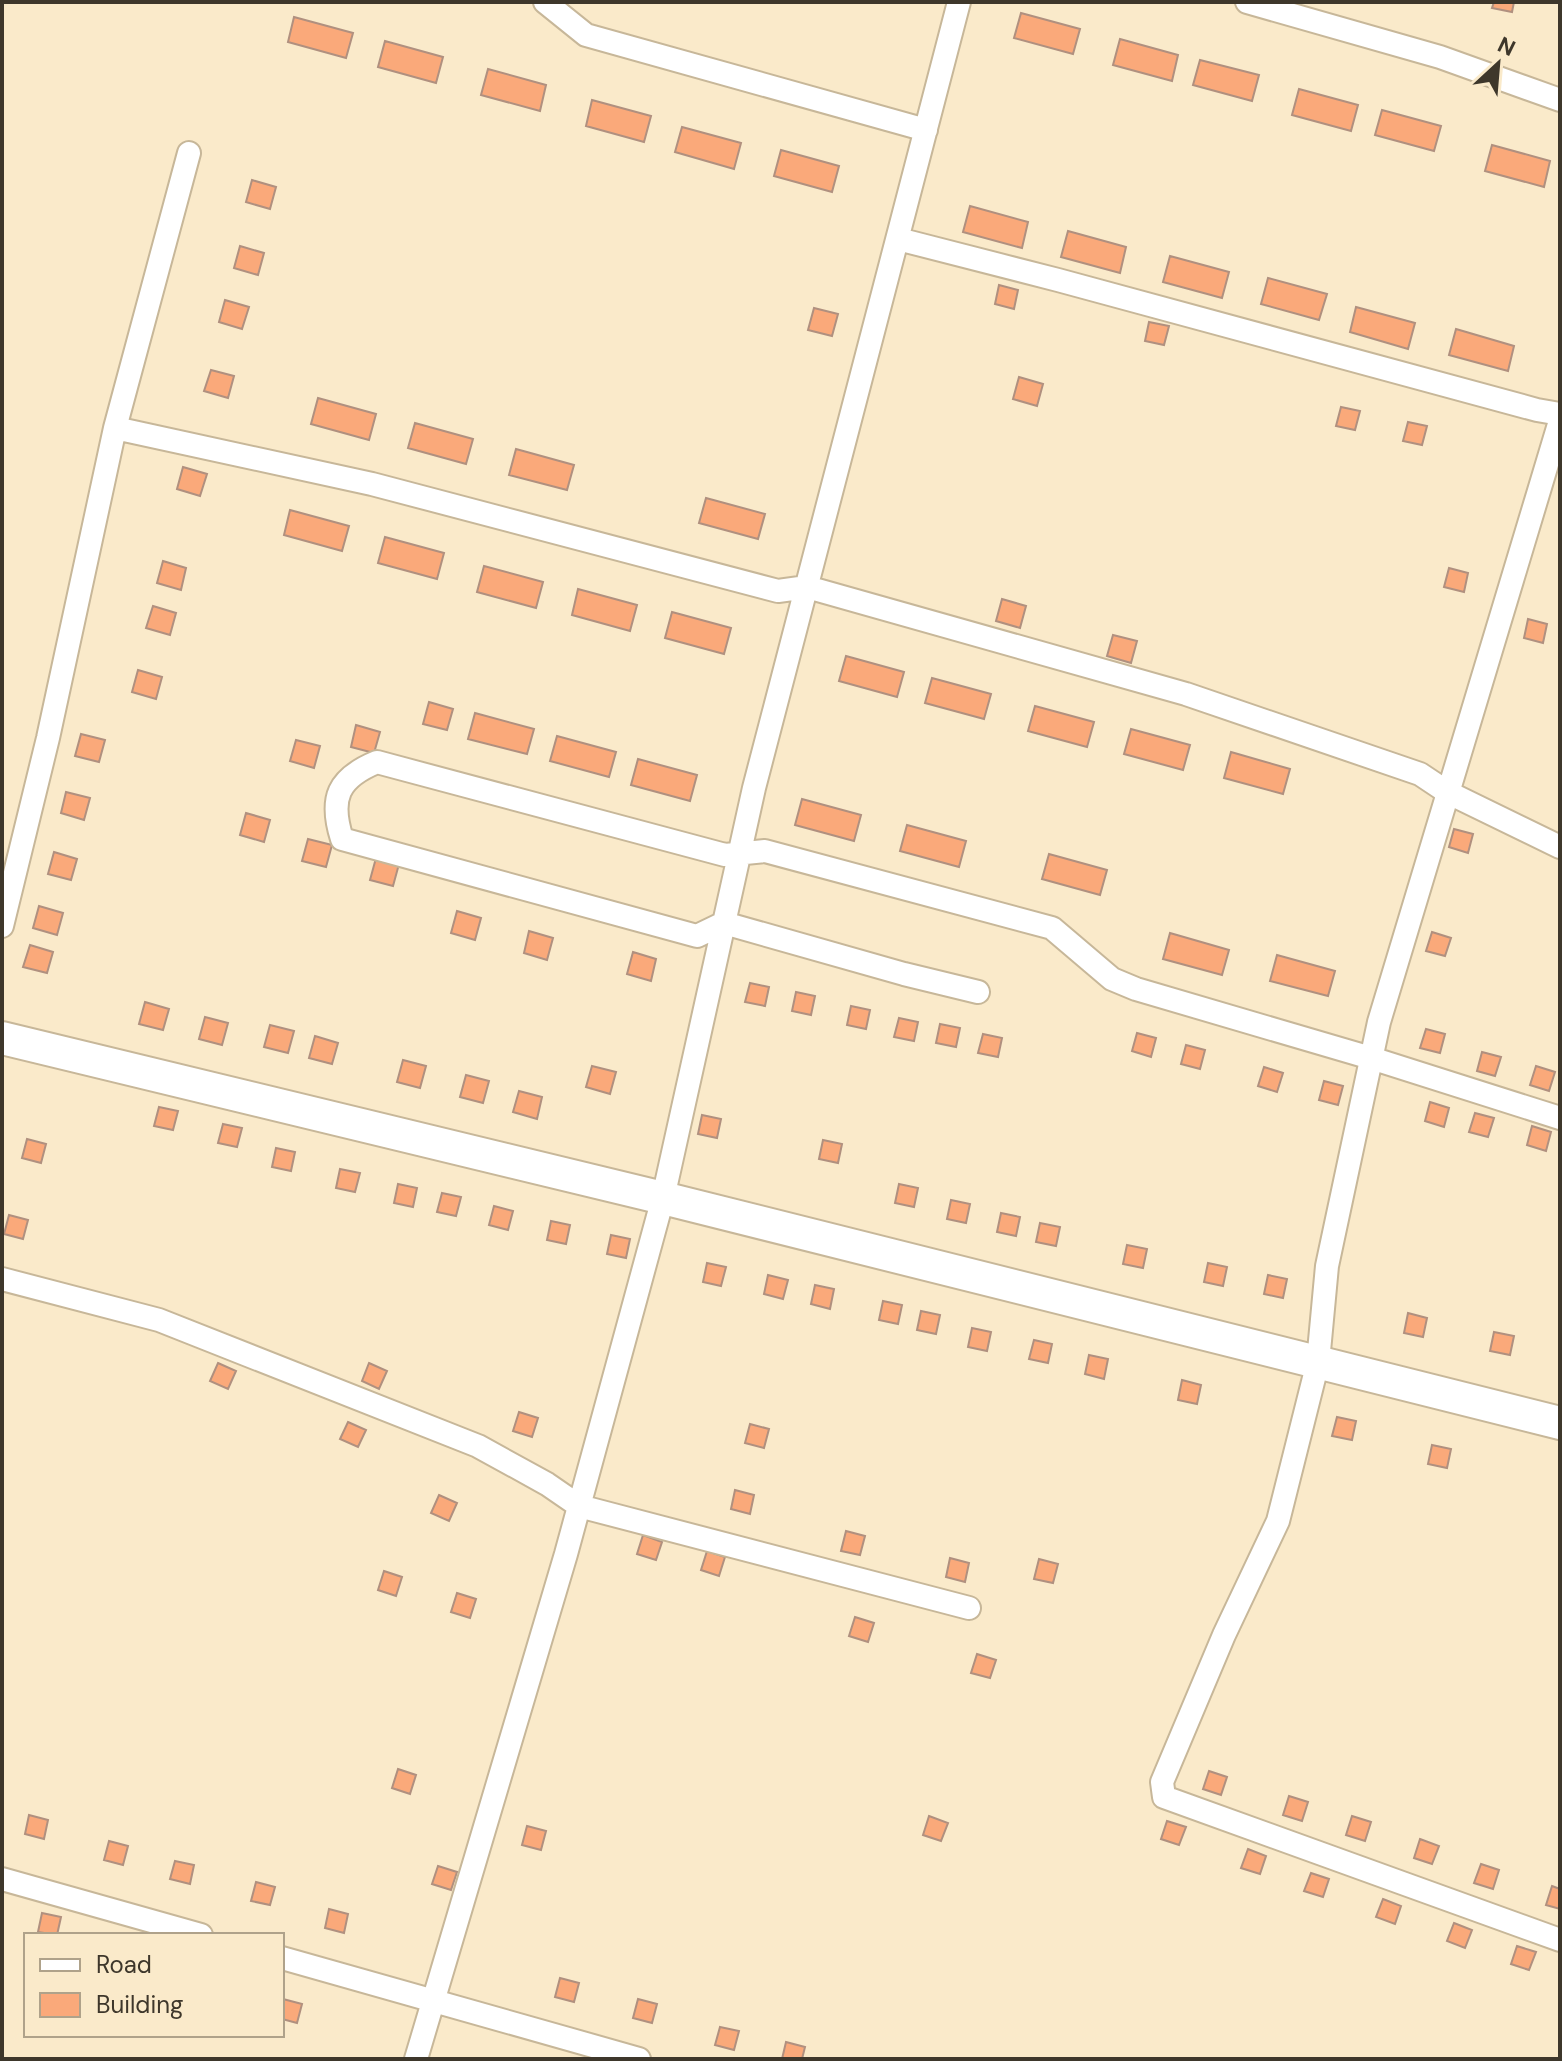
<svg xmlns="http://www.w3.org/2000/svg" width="1562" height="2061" viewBox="0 0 1562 2061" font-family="'DM Sans',sans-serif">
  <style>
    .building { fill: #faa97a; stroke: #b0907f; stroke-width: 2 }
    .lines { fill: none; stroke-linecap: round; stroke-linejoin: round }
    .minor-casing { stroke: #c7b799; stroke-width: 26 }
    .secondary-casing { stroke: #c7b799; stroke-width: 36 }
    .minor { stroke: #fff; stroke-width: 22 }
    .secondary { stroke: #fff; stroke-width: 32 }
  </style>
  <rect width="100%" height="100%" fill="#faeaca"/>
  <path class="building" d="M1494,2H1514L1512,12L1492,8Z
    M1021,13L1080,29L1073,54L1014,38Z
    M294,17L353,33L346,58L288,42Z
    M1120,39L1178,55L1172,81L1113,65Z
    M385,41L443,57L436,83L378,67Z
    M1200,60L1259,75L1252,101L1193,85Z
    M488,69L546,85L540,111L481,95Z
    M1299,89L1358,105L1351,131L1292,115Z
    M592,100L651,116L644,142L586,126Z
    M1382,110L1441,126L1434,151L1375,135Z
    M682,127L741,143L734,169L675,152Z
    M1492,145L1550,161L1544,187L1485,171Z
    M781,150L839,166L832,192L774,176Z
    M252,180L276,187L270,209L246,202Z
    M970,206L1028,222L1022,248L963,232Z
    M1068,231L1126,247L1120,273L1061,257Z
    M240,246L264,253L258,275L234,268Z
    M1170,256L1229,272L1222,298L1163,282Z
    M1268,278L1327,294L1319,320L1261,304Z
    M999,285L1018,290L1014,309L995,304Z
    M225,300L249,307L242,329L219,322Z
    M1356,307L1415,323L1408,349L1350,332Z
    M814,308L838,314L832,336L808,330Z
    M1149,322L1169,326L1164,345L1145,341Z
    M1456,329L1514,346L1508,371L1449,355Z
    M211,370L234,376L228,398L204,391Z
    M1019,377L1043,384L1037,406L1013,399Z
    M318,398L376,414L369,440L311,424Z
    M1341,407L1360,411L1355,430L1336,426Z
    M1408,422L1427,426L1422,445L1403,441Z
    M415,423L473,439L466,464L408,448Z
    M516,449L574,465L567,490L509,475Z
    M183,467L207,474L200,496L177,489Z
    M706,498L765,514L758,539L699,523Z
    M290,510L349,526L342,551L284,535Z
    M385,537L444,553L437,579L378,563Z
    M163,561L186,568L181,590L157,583Z
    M484,566L543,582L536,608L477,592Z
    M1449,568L1468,573L1464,592L1444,587Z
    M578,589L637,605L630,631L572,615Z
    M1002,599L1026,606L1020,628L996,621Z
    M153,606L176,613L170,635L146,628Z
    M672,612L731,628L724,654L665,638Z
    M1528,619L1547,624L1543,643L1524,638Z
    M1113,635L1137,641L1131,663L1107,656Z
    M846,656L904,672L897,697L839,681Z
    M138,670L162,677L156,699L132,692Z
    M932,678L991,694L984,719L925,703Z
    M429,702L453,709L447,730L423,724Z
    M1035,706L1094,722L1087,747L1028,731Z
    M475,713L534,729L527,754L468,739Z
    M356,725L380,732L374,753L351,747Z
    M1131,729L1190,745L1183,770L1124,754Z
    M81,734L105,740L99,762L75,756Z
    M557,736L616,752L609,777L550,761Z
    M296,740L320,746L314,768L290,761Z
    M1231,752L1290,769L1283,794L1224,778Z
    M638,759L697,775L690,801L631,785Z
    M66,792L90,798L84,820L61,813Z
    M802,799L861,815L854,841L795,825Z
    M246,813L270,820L264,842L240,835Z
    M907,825L966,841L959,867L900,851Z
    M1454,829L1473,834L1468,853L1449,847Z
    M308,839L332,845L326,867L302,861Z
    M54,852L77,859L71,880L48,874Z
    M1049,854L1107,870L1100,895L1042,879Z
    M376,858L399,864L393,886L370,880Z
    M39,906L63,913L57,935L33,928Z
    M457,911L481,918L475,940L451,933Z
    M529,931L553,938L547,960L524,953Z
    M1432,932L1451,938L1445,956L1426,951Z
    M1170,933L1229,950L1222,975L1163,959Z
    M30,945L53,952L47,973L23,967Z
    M633,952L656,959L651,981L627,974Z
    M1277,955L1335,971L1328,996L1270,981Z
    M750,983L769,987L765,1006L745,1002Z
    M796,992L815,996L811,1015L792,1011Z
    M145,1002L169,1009L163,1030L139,1024Z
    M851,1006L870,1010L866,1029L847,1025Z
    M205,1017L228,1023L222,1045L199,1039Z
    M899,1018L918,1022L914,1041L894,1037Z
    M940,1024L960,1028L956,1047L936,1043Z
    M270,1025L294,1031L288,1053L264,1047Z
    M1426,1029L1445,1034L1440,1053L1420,1048Z
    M1137,1033L1156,1038L1151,1057L1132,1051Z
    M983,1034L1002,1038L998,1057L978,1053Z
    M315,1036L338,1043L332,1064L309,1058Z
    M1186,1045L1205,1050L1200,1069L1181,1064Z
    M1482,1052L1501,1057L1495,1076L1477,1071Z
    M403,1060L426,1066L420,1088L397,1082Z
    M592,1066L616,1072L610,1094L586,1087Z
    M1536,1066L1555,1072L1549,1091L1530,1085Z
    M1264,1067L1283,1073L1277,1092L1258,1086Z
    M466,1075L489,1081L483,1103L460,1097Z
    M1324,1081L1343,1086L1338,1105L1319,1100Z
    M519,1091L542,1097L537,1119L513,1112Z
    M1430,1102L1449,1108L1444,1127L1425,1121Z
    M159,1107L178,1111L173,1130L154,1126Z
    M1475,1113L1494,1118L1488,1137L1469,1132Z
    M702,1115L721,1119L717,1138L698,1134Z
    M223,1124L242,1128L237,1147L218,1143Z
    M1532,1126L1551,1132L1546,1151L1527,1145Z
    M27,1139L46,1144L41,1163L22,1158Z
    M823,1140L842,1144L838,1163L819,1159Z
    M276,1148L295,1152L291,1171L272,1167Z
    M340,1169L360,1173L355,1192L336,1188Z
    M398,1184L417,1188L413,1207L394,1203Z
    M899,1184L918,1188L914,1207L895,1203Z
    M442,1193L461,1197L456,1216L437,1212Z
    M951,1200L970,1204L966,1223L947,1219Z
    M494,1206L513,1211L508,1230L489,1225Z
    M1001,1213L1020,1217L1016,1236L997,1232Z
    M9,1215L28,1220L23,1239L4,1234Z
    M551,1221L570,1225L566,1244L547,1240Z
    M1040,1223L1060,1227L1056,1246L1036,1242Z
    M611,1235L630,1239L626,1258L607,1254Z
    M1127,1245L1147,1249L1143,1268L1123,1264Z
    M707,1263L726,1267L721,1286L703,1282Z
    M1208,1263L1227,1267L1223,1286L1204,1282Z
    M768,1275L788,1280L783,1299L764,1294Z
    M1268,1275L1287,1279L1283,1298L1264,1294Z
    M815,1285L834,1289L830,1309L811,1304Z
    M883,1301L902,1305L898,1324L879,1320Z
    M921,1311L940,1315L936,1334L917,1330Z
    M1408,1313L1427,1318L1423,1337L1404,1333Z
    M972,1328L991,1332L987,1351L968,1347Z
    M1494,1332L1514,1336L1510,1355L1490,1351Z
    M1034,1340L1052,1344L1048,1363L1029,1359Z
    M1089,1355L1108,1359L1104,1379L1085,1374Z
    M218,1363L236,1371L228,1389L210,1381Z
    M369,1363L387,1371L379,1389L362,1381Z
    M1182,1380L1201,1385L1197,1404L1178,1400Z
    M519,1412L538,1418L532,1437L513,1431Z
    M1337,1417L1356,1421L1352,1440L1332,1436Z
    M348,1422L366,1430L358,1447L340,1439Z
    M750,1424L769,1429L764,1448L745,1443Z
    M1432,1445L1451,1449L1447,1468L1428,1464Z
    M735,1490L754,1495L750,1514L731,1509Z
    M439,1495L457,1503L449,1521L431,1513Z
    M846,1531L865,1536L860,1555L841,1551Z
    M643,1535L662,1542L656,1560L637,1554Z
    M707,1551L725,1557L719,1576L701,1570Z
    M950,1558L969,1563L965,1582L946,1577Z
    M1039,1559L1058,1564L1053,1583L1034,1579Z
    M384,1571L402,1577L396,1596L378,1590Z
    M457,1593L476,1599L470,1618L451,1612Z
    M855,1617L874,1623L868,1642L849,1636Z
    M977,1654L996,1660L990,1678L971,1673Z
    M398,1769L416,1775L410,1794L392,1788Z
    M1209,1771L1227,1777L1221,1795L1203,1789Z
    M1289,1796L1308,1802L1302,1821L1283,1815Z
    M29,1815L48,1820L44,1839L25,1834Z
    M929,1816L948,1823L941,1841L923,1835Z
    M1352,1816L1371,1822L1365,1841L1346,1835Z
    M1167,1821L1186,1827L1179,1845L1161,1839Z
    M527,1826L546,1831L541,1850L522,1845Z
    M1420,1839L1439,1846L1432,1864L1414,1858Z
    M109,1841L128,1846L123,1865L104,1860Z
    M1248,1849L1266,1856L1260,1874L1241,1868Z
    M175,1861L194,1865L190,1884L170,1879Z
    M1481,1864L1499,1870L1493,1889L1474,1883Z
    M438,1866L457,1872L451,1890L432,1884Z
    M1311,1873L1329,1879L1323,1897L1304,1891Z
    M256,1882L275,1887L270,1905L251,1901Z
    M1552,1886L1560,1889V1909L1546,1905Z
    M1383,1899L1401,1906L1395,1924L1376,1917Z
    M329,1909L348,1914L344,1933L325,1928Z
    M42,1913L61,1917L57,1935L38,1932Z
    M1454,1923L1472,1930L1465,1948L1447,1941Z
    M1517,1946L1536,1952L1529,1970L1511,1964Z
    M560,1978L579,1983L574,2002L555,1997Z
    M283,1999L302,2004L297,2023L282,2019Z
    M638,1999L657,2004L652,2023L633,2018Z
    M720,2027L739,2031L734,2050L715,2045Z
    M786,2042L805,2047L802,2059H782Z"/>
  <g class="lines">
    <g class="minor-casing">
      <path id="minor" d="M545,2L586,35L926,130
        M1247,2L1440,57L1560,100
        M898,239L1058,280L1537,410L1560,414
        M1560,421L1379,1022L1327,1266L1318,1362L1278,1521L1224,1635L1162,1782L1164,1797L1560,1940
        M115,428L372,484L778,591L807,587L1186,694L1420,774L1447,792L1560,847
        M2,926L48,738L115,428L189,153
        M978,992L904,974L724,923L697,936L342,839C329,798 338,778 377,762L725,855L765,851L1052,928L1112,979L1136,989L1371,1058L1560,1118
        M2,1279L159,1320L478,1446L547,1484L579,1506L969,1608
        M2,1879L201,1935
        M282,1958L639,2059
        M416,2059L566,1554L663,1198L754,788L959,2"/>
    </g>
    <g class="secondary-casing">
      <path id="secondary" d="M2,1038L663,1198L1560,1423"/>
    </g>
    <use href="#minor" class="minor"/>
    <use href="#secondary" class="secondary"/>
  </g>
  <rect width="1562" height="2061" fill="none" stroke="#3e372b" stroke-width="8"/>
  <rect x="24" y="1933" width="260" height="104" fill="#faeaca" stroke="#afa28a" stroke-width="2"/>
  <rect x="40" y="1959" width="40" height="12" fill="#ffffff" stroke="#afa28a" stroke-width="2"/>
  <text x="96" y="1973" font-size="24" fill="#3e372b">Road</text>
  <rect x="40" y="1993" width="40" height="24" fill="#faa97a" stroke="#afa28a" stroke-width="2"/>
  <text x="96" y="2013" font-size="24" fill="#3e372b">Building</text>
  <g transform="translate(1498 64) rotate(26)" stroke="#faeaca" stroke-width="6" paint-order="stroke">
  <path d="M0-6L14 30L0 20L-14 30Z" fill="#3e372b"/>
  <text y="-12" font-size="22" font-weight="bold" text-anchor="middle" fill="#3e372b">N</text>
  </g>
</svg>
